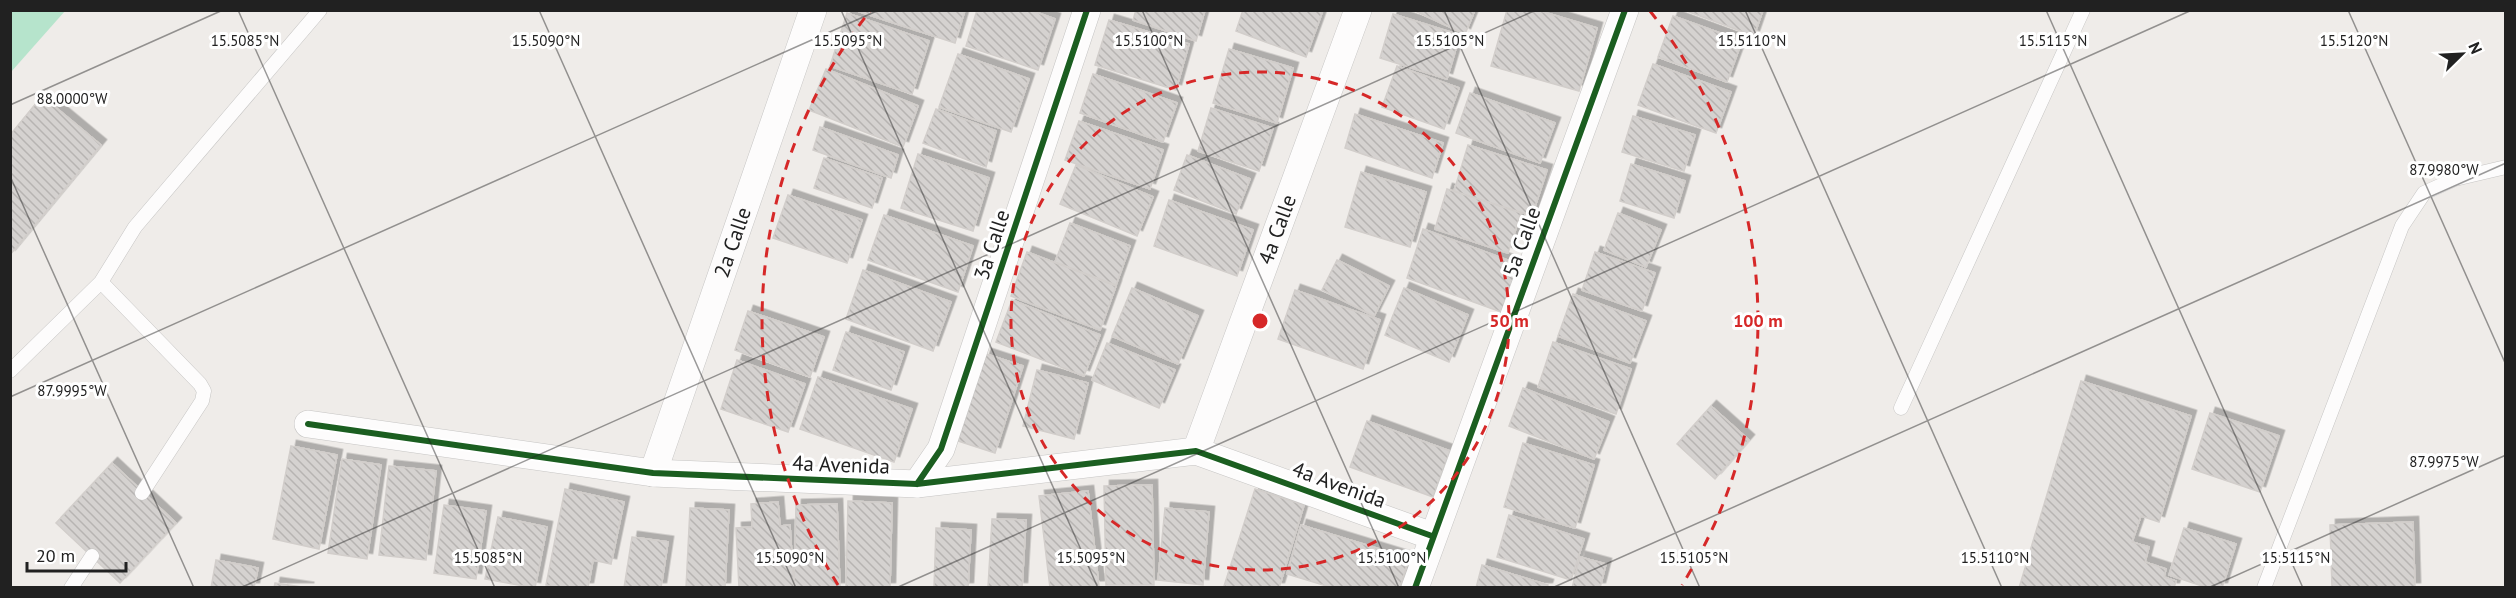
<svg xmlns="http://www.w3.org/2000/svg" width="2516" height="598" viewBox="0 0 2516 598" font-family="'PT Sans',sans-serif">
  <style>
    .pitch { fill: #b6e4cc }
    .building { fill: url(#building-back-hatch); stroke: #d2cecb; stroke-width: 1.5; filter: url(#shadow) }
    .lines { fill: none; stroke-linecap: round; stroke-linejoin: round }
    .lane-casing { stroke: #c6c5c4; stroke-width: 15 }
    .street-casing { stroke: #c6c5c4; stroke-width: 28 }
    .lane { stroke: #fdfcfc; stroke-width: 14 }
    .street { stroke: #fdfcfc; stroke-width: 27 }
    .cycleway-casing { stroke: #fff; stroke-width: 10 }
    .cycleway { stroke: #1b5e20; stroke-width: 6 }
    .ticks { fill: none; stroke: #212121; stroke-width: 1.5; stroke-opacity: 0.45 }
    .ring { fill: none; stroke: #d62828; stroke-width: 3; stroke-dasharray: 10 8 }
    .labels { text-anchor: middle; stroke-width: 6; stroke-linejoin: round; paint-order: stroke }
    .street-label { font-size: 21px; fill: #212121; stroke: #fff }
    .ticks-label { font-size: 15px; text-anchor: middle; fill: #212121; stroke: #fff; stroke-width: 6; stroke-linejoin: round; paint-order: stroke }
    .centre { fill: #d62828; stroke: #fff; stroke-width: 3 }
    .ring-label { font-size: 18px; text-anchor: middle; font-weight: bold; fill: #d62828; stroke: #fff; stroke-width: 6; stroke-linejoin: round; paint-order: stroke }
  </style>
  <defs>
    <pattern id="building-back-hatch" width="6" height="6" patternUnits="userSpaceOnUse" patternTransform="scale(1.5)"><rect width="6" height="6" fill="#d5d2d0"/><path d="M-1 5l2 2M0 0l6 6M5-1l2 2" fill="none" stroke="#b7b4b2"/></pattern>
    <filter id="shadow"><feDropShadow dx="5.5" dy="-5.5" stdDeviation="0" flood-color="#0004"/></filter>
  </defs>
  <rect width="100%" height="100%" fill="#efece9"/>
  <path class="pitch" d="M11,10L65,11L11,72L10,11Z"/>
  <path class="building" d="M854,10H965L955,43Z
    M977,10H1030L1055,19L1038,70L966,46Z
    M1136,10H1205L1196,41L1133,20Z
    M1243,10H1323L1306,57L1236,31Z
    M1413,10H1475L1465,34Z
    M1507,10H1537L1597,28L1579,91L1491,66Z
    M1684,10H1763L1754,36Z
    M847,13L929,41L912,94L830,66Z
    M1393,14L1460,35L1447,79L1380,58Z
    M1673,16L1742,41L1727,82L1658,57Z
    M1109,20L1189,44L1176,90L1095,65Z
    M1229,49L1293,68L1277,123L1213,103Z
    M958,54L1029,79L1011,132L939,107Z
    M1653,64L1731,92L1716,133L1638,105Z
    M1397,66L1459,88L1444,129L1382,107Z
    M826,69L918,106L903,147L809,110Z
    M1093,74L1177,103L1163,142L1080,113Z
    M1470,93L1555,123L1540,163L1456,133Z
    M42,96L101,145L10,255V135Z
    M1211,108L1273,128L1259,171L1198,151Z
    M936,109L996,131L986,167L923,143Z
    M1355,114L1443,143L1432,178L1345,148Z
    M1633,116L1695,135L1684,171L1622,152Z
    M1079,121L1163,150L1150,189L1065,160Z
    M820,127L898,155L891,178L813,150Z
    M1468,145L1547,170L1532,216L1454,191Z
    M918,154L989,178L973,231L901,208Z
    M1187,155L1250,179L1236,214L1174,190Z
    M824,158L882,178L872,208L814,188Z
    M1631,164L1685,181L1674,218L1620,201Z
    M1076,165L1153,197L1137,236L1060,204Z
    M1361,172L1426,192L1410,247L1345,227Z
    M1447,189L1521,213L1508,253L1435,229Z
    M788,195L862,220L847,263L773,238Z
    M1169,200L1253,230L1237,276L1154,246Z
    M1618,213L1661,230L1646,267L1604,250Z
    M884,215L973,246L958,292L868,260Z
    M1070,223L1130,246L1116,285L1055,262Z
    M1423,229L1521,265L1504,313L1407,278Z
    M1027,252L1116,286L1100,330L1011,296Z
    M1595,252L1655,273L1642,311L1582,290Z
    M1337,260L1389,286L1374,316L1322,290Z
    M863,270L951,302L933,351L846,319Z
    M1132,288L1198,316L1178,364L1112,336Z
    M1404,288L1468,315L1449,362L1385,335Z
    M1295,290L1380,320L1363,369L1278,339Z
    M1573,294L1646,321L1630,363L1558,336Z
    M1012,300L1100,335L1084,376L996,342Z
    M748,311L824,337L810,377L735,350Z
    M846,332L904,352L891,390L833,370Z
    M1553,342L1631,369L1616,414L1538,387Z
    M1107,343L1175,370L1159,408L1092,380Z
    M986,354L1023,366L995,453L958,441Z
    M737,360L805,384L788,432L721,409Z
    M1037,370L1088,383L1074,439L1023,426Z
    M818,377L912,409L894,462L800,429Z
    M2081,381L2191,416L2159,522L2141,516L2132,542L2149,547L2145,562L2166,569L2164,577L2176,581L2174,588H2019Z
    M1523,388L1609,422L1594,459L1509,426Z
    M1711,406L1749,440L1715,479L1677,444Z
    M2210,413L2279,436L2260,492L2192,469Z
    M1367,421L1450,451L1433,497L1350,467Z
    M1523,443L1594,465L1575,528L1504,507Z
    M291,446L337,455L319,549L273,539Z
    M342,459L381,465L367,559L328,553Z
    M112,463L176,523L120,583L56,523Z
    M389,466L436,471L426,560L379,555Z
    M1152,485L1154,585H1106L1104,486Z
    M565,489L624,502L611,564L593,560L588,588H560L546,585Z
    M1255,489L1304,505L1279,588H1228L1224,586Z
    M1088,491L1099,586L1050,588L1039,496Z
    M848,501L892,503L890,588H846Z
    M778,502L780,526L790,525L794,588H739L736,528L752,527L751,504Z
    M837,504L840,588H794L796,505Z
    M444,505L486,511L476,579L434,573Z
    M690,508L729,510L725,588H686Z
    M1165,508L1209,512L1203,585L1158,580Z
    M1509,515L1584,539L1571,580L1497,557Z
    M498,517L547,527L535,588L485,579Z
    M992,519L1026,520L1022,588L988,587Z
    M2413,522L2415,588H2332L2330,525Z
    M1301,525L1409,558L1400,588H1333L1287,574Z
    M936,528L971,530L968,588H934Z
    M2184,528L2236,544L2222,588H2208L2169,575Z
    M632,537L668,542L661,588H624Z
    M1580,557L1606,564L1600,588H1572Z
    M216,560L258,568L254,588H211Z
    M1482,565L1548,585L1547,588H1476Z
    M275,583L309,588H274Z"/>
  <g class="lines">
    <g class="lane-casing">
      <path id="lane" d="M10,371L101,282
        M1901,408L2083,10
        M142,493L202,401L204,391L200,384L101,282L135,227L320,10
        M71,588L92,556
        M2264,588L2402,226L2424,193L2455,179L2506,167"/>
    </g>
    <g class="street-casing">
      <g id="street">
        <path d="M308,424L653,473L917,484L1196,451L1432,536"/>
        <path id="s1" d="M1196,451L1358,10"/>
        <path id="s2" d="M653,473L813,10"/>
        <path d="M917,484L941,449L1087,10"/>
        <path d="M1415,588L1625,10"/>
      </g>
    </g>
    <use href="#lane" class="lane"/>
    <use href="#street" class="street"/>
    <g class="cycleway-casing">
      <path id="cycleway" d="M308,424L653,473L917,484L1196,451L1432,536
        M917,484L941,449L1087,10
        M1415,588L1625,10"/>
    </g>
    <use href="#cycleway" class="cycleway"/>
  </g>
  <path class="ticks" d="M238,10L495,588M539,10L796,588M841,10L1098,588M1142,10L1399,588M1444,10L1700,588M1745,10L2002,588M2046,10L2303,588M2348,10L2506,365M10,105L223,10M10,176L194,588M10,397L879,10M240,588L1536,10M896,588L2192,10M1552,588L2506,163M2208,588L2506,455"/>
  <g class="ring">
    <circle cx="1260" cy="321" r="249"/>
    <path d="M838 585A498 498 0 0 1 870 11M1650 11A498 498 0 0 1 1682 585"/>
  </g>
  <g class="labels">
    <g class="street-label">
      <text dy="7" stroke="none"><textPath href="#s1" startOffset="236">4a Calle</textPath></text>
      <text dy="7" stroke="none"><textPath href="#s2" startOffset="244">2a Calle</textPath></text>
      <text transform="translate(1522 242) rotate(-70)" y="7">5a Calle</text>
      <text transform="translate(992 245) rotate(-72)" y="7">3a Calle</text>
      <text transform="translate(841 465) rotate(2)" y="7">4a Avenida</text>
      <text transform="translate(1339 485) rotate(20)" y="7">4a Avenida</text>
    </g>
  </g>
  <g class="ticks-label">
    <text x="245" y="46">15.5085°N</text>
    <text x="848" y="46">15.5095°N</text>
    <text x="1149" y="46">15.5100°N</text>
    <text x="1450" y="46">15.5105°N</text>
    <text x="1752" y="46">15.5110°N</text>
    <text x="2053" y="46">15.5115°N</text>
    <text x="546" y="46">15.5090°N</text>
    <text x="2354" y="46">15.5120°N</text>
    <text x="72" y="104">88.0000°W</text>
    <text x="2444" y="175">87.9980°W</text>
    <text x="72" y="396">87.9995°W</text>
    <text x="2444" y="467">87.9975°W</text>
    <text x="488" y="563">15.5085°N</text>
    <text x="790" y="563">15.5090°N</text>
    <text x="1091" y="563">15.5095°N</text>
    <text x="1392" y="563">15.5100°N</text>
    <text x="1694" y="563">15.5105°N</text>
    <text x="1995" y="563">15.5110°N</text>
    <text x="2296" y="563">15.5115°N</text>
  </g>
  <circle cx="1260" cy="321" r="9" class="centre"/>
  <g class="ring-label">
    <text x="1509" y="327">50 m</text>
    <text x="1758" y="327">100 m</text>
  </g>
  <rect width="2516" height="598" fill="none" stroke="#212121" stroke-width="24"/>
  <g transform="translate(2462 54) rotate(66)" stroke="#ffffff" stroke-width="4.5" paint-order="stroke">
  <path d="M0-4.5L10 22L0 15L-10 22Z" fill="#212121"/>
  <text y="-9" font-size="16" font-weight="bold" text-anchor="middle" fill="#212121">N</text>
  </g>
  <path d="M27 562v9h99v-9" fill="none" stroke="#212121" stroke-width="3"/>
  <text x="36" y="562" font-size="18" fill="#212121" stroke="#ffffff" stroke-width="4.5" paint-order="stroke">20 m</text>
</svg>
